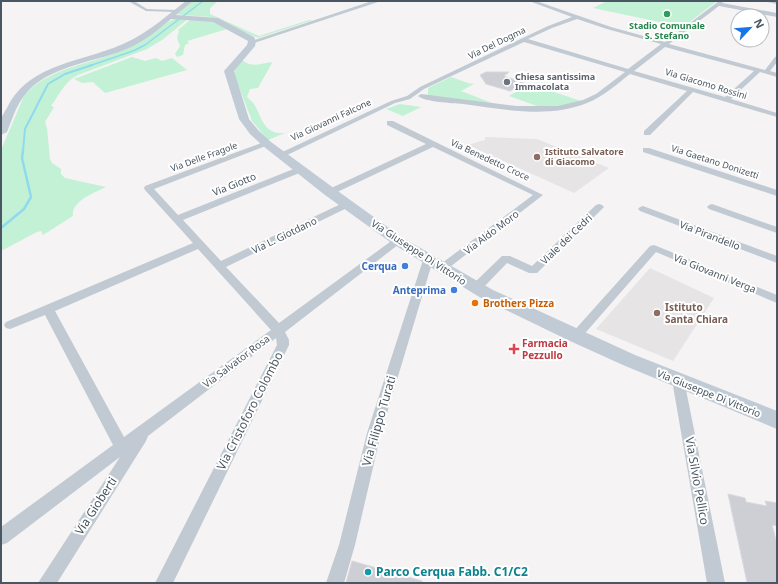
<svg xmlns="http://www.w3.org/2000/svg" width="778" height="584" viewBox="0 0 778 584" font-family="'Noto Sans',sans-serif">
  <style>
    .education { fill: #e6e4e5 }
    .green { fill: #c3f1d5 }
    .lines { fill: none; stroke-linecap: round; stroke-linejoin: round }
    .stream-far2 { stroke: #90daee; stroke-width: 1.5 }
    .stream-far1 { stroke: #90daee; stroke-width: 2 }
    .stream { stroke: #90daee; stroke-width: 2.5 }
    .building { fill: #cdcfd5; stroke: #d7d9de }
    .street { fill: #c1cad2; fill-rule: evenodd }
    .secondary { fill: #c1cbd6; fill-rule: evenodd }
    .leisure-dot { fill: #2e9e5b; stroke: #fff; stroke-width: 1.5 }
    .worship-dot { fill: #6b7280; stroke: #fff; stroke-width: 1.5 }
    .education-dot { fill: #8d6e63; stroke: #fff; stroke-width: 1.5 }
    .shop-dot { fill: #3f7fe0; stroke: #fff; stroke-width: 1.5 }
    .food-dot { fill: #e8710a; stroke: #fff; stroke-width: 1.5 }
    .health-dot { fill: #e0444e; stroke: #fff; stroke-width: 1.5 }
    .culture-dot { fill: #0f9aa8; stroke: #fff; stroke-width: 1.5 }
    .labels { text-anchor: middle; stroke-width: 4; stroke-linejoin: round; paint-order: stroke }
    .far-leisure-label { font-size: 9px; font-weight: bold; fill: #27864d; stroke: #fff }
    .far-street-label { font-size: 9px; fill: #4a5661; stroke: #fff }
    .far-worship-label { font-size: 9px; font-weight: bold; fill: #5b616d; stroke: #fff; text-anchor: start }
    .far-education-label { font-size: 9px; font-weight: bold; fill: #785e54; stroke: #fff; text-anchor: start }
    .street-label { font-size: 10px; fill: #4a5661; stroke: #fff }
    .shop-label { font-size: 10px; font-weight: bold; fill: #366cbe; stroke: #fff; text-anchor: end }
    .food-label { font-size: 10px; font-weight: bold; fill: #c56008; stroke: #fff; text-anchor: start }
    .education-label { font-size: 10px; font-weight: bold; fill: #785e54; stroke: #fff; text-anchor: start }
    .health-label { font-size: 10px; font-weight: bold; fill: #be3a42; stroke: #fff; text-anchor: start }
    .near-street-label { font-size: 12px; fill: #4a5661; stroke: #fff }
    .near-culture-label { font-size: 12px; font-weight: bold; fill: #0d838f; stroke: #fff; text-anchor: start }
  </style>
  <rect width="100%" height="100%" fill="#f5f3f3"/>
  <path class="education" d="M485,137L537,139L609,168L574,193L468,145L485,140Z
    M650,268L714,298L673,361L596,329Z"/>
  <path class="green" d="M193,1H218L210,8V14L259,36L309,20H313L258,38L210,17L181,15L177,14Z
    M607,1H717L683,27L593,8Z
    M178,18L188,19L162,40L147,49L78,75C64,82 60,94 51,106L54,107L45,122L47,128L50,159L52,163L61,169V174L65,178L106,187C94,193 71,201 73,216L43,235L41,231L37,232L1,251V150L24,96C48,67 90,65 122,50C131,46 139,42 147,37C157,30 166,21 178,18Z
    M190,20L211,21L227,29L187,41L189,43L185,45L183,55L177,57L175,54L180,46L177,38L179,31L178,30Z
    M132,57L145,61L156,58L162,61L172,58L187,70L105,93L93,82L82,83L74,79Z
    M242,60C252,68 259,64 271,62L272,63L258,88L250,89L247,97C249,99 252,101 254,104C262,117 263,135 285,133L268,140L252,121L234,74L235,69Z
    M451,77L468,83L474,84L461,91L492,103L428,96V88Z
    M530,84L581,101L562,106L540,107L509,96Z
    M400,104L421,107L403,116L386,109Z"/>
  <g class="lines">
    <path class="stream-far2" d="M89,66L133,51L145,45L203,1"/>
    <path class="stream-far1" d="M23,151L25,129L48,84L65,74L92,65"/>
    <path class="stream" d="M1,228L24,209L31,197L22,158L23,150"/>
  </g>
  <path class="building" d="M486,72H509L504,76L524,83L510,91L486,84L480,75Z
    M728,494L745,498L746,502L767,506L765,501L777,503V526L772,525L777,544V583L747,582Z
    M352,561L422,581V583H346Z"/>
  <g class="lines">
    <path class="street" d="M128,1H134L147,9L175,10L177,11L175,12L146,11Z
      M372,1H381L254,43L249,42Z
      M529,1H536L611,27L665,42L719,1H724L722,3L777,13V17L719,6L669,44L765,70L775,57L777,56V62L770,71L777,73V77L760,72L731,99L777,113V117L693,92L650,135H644V131L687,91L630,74C617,84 603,97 587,103C548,119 503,109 463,104C452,103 425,102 418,96L421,94L516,106H558L583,100L596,94L625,72L524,42L424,89L410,99L395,103L283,157H277L276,155L391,101L407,96L420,87L548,26L572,17ZM577,19L607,29L661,44L628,69L528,39L552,28ZM665,47L754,71L725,97L634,71Z
      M762,1L777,2V4Z
      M387,121H393L543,195L446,270H438L437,268L438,266L533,195L433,147L333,194H327L326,192L327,190L426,144L387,125Z
      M264,142H270L271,144L154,189L178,215L296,168H302L303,170L302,172L183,220L221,261L345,202H351L353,204L351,206L226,267L279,323L394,239L398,238L403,241L285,332L289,340V345L173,583H155L277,345L276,338L148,436L146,441L57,583H38L120,457L7,543L1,545V527L113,445L45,315L10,329L6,328L4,325L6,322L193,243L145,190L144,188L145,186ZM198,249L271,330L124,437L55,311Z
      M643,148H649L777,190V196L643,152Z
      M599,204L602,205L604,207L602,209L537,273H529L507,263L480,291H472L471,288L472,285L502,256H510L532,266L596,205Z
      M712,204L777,227V233L709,209L707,207L709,205Z
      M643,206L777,256V263L640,211L638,209L640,207Z
      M654,245L777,295V303L656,252L580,339L576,341L572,339L570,336L572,333L650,246Z
      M428,257L433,260L381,433L355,545L344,583H326L339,545L367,433L423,260Z
      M678,375L683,376L684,380L725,583H707L672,380L673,376Z"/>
    <path class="secondary" d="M186,1H193L176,15L218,18L254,37L256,41L255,46L234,71L249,119L258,130L271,142L335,189L403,238L493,290L635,355L777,411V429L623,365L570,341L481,298L393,244L325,195L263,146L250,134L239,119L224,71L247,45L248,41L213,22L171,19C159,29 146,40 131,47C97,63 48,64 24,96C16,106 12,120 7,132L1,135C1,131 0,125 1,120C2,115 6,110 8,106C31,62 85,62 125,43C148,33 166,16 186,1Z"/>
  </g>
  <circle class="leisure-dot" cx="667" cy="14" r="4"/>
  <circle class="worship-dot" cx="507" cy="82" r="4"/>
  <g class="education-dot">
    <circle cx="537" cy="157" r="4"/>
    <circle cx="657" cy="313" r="4"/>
  </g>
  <g class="shop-dot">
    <circle cx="405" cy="266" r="4"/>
    <circle cx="454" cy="290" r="4"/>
  </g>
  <circle class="food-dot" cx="475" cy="303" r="4"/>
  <path class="health-dot" d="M512 343h4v4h4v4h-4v4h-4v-4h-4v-4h4z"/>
  <circle class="culture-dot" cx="368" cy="572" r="4"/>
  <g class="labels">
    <g class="far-leisure-label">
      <text x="667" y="29">Stadio Comunale<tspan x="667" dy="10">S. Stefano</tspan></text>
    </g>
    <g class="far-street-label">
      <text transform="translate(497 43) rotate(-26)" y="3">Via Del Dogma</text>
      <text transform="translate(706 84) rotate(17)" y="3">Via Giacomo Rossini</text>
      <text transform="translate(331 120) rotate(-25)" y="3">Via Giovanni Falcone</text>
      <text transform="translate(204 157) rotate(-20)" y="3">Via Delle Fragole</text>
      <text transform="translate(490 160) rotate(25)" y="3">Via Benedetto Croce</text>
      <text transform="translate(715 162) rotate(18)" y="3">Via Gaetano Donizetti</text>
    </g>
    <g class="far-worship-label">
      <text x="515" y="80">Chiesa santissima<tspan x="515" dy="10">Immacolata</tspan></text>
    </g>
    <g class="far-education-label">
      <text x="545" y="155">Istituto Salvatore<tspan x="545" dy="10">di Giacomo</tspan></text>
    </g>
    <g class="street-label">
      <text transform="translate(234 184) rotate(-22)" y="4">Via Giotto</text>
      <text transform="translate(491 232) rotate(-37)" y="4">Via Aldo Moro</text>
      <text transform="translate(284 235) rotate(-26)" y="4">Via L. Giotdano</text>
      <text transform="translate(710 235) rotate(21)" y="4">Via Pirandello</text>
      <text transform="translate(566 239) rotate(-44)" y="4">Viale dei Cedri</text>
      <text transform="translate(419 252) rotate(33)" y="4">Via Giuseppe Di Vittorio</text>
      <text transform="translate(715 273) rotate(22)" y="4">Via Giovanni Verga</text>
      <text transform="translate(236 361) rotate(-37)" y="4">Via Salvator Rosa</text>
      <text transform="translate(709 393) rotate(22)" y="4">Via Giuseppe Di Vittorio</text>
    </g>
    <g class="shop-label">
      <text x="397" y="270">Cerqua</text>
      <text x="446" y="294">Anteprima</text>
    </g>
    <g class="food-label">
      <text x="483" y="307">Brothers Pizza</text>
    </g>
    <g class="education-label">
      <text x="665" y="311">Istituto<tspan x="665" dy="12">Santa Chiara</tspan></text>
    </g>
    <g class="health-label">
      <text x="522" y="347">Farmacia<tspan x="522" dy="12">Pezzullo</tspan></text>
    </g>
    <g class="near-street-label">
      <text transform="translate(250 411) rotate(-63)" y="4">Via Cristoforo Colombo</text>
      <text transform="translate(379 421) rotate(-74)" y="4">Via Filippo Turati</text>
      <text transform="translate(697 481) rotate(80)" y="4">Via Silvio Pellico</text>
      <text transform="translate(96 506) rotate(-57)" y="4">Via Gioberti</text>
    </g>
    <g class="near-culture-label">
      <text x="376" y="576">Parco Cerqua Fabb. C1/C2</text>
    </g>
  </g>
  <rect width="778" height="584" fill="none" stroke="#4a5661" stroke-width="4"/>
  <g transform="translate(750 28) rotate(64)"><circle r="19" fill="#ffffff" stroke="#b7bbc0"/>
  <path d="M0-3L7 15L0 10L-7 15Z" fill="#1a73e8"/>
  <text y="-6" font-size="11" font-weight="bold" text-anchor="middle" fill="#4a5661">N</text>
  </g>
</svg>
